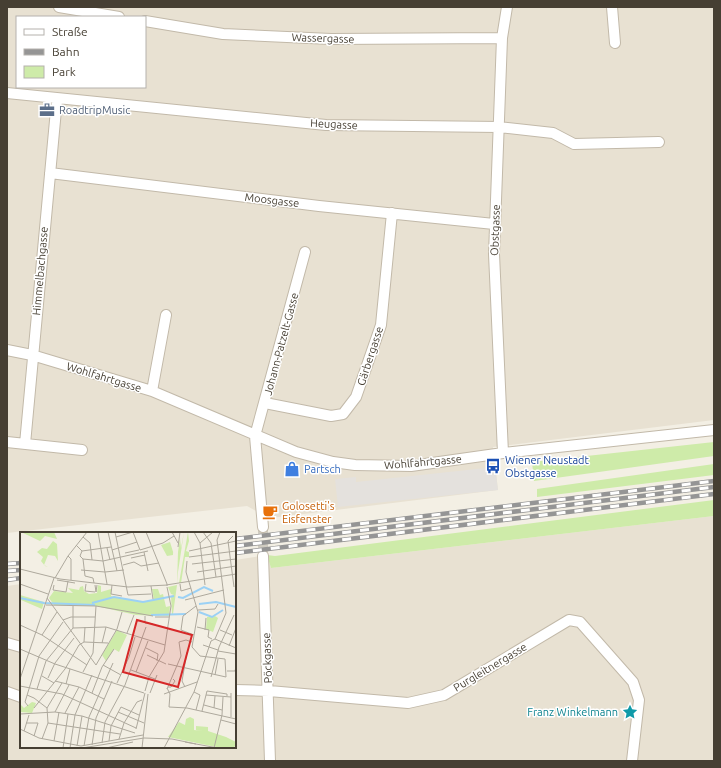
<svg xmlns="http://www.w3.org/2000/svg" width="721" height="768" viewBox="0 0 721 768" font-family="Ubuntu,sans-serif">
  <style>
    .residential { fill: #e8e1d2; fill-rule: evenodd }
    .green { fill: #ceeba9 }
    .parking { fill: #e4e1dd }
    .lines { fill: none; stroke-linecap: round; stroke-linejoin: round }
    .minor-tunnel { stroke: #d0ccc1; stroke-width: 10; stroke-dasharray: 10 5; stroke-linecap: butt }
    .minor-casing { stroke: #c2b9a9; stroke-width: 12 }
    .minor { stroke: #fff; stroke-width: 10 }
    .rail-casing { stroke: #959595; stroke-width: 4.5 }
    .rail { stroke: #fff; stroke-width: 3; stroke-dasharray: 9; stroke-linecap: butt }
    .labels { text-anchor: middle; stroke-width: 3; stroke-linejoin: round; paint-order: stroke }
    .street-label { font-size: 11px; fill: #463f33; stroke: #fff }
    .service-label { font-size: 11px; fill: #4e5e75; stroke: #fff; text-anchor: start }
    .transit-label { font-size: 11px; fill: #164399; stroke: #fff; text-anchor: start }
    .shop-label { font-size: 11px; fill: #366cbe; stroke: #fff; text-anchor: start }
    .food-label { font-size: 11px; fill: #c56008; stroke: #fff; text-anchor: start }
    .culture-label { font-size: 11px; fill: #0d838f; stroke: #fff; text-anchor: end }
    .inset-river { fill: none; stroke: #9bd1f5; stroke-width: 2 }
    .inset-road { fill: none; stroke: #aea99d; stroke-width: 1 }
    .view { fill: #d62828; fill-opacity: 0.15; stroke: #d62828; stroke-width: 2 }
    .inset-edge { fill: none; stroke: #463f33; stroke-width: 2 }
  </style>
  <rect width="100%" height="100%" fill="#f3efe4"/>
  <path class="residential" d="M7,7H714V420L493,447L498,490L279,517L269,518L247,506L7,533ZM17,17H145V87H17Z
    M714,516V761H7V586L21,584V747H235V560L267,555L271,568Z"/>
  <path class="green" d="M714,442V456L534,481L532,462Z
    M714,464V475L537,497V489Z
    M714,500V516L271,568L267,555L275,556Z"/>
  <path class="parking" d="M495,467L498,490L338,507L335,479L356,477V482Z"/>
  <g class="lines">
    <path class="minor-tunnel" d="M263,527V556"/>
    <g class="minor-casing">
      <path id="minor" d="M59,7L119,17
        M612,7L615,43
        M145,21L223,34L331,39L502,38
        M7,93L326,125L499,127L553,133L574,144L659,142
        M50,173L319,206L494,224
        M7,350L32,355L152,391L296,452L333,462L355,465L411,466L503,453L714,430
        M152,391L166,315
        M265,403L331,416L343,414L356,397L381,325L392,213
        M7,442L82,450
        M25,444L57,99
        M503,453L494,254L502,38L507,7
        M263,527L255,436L305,252
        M263,556L270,761
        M7,643L21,647
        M235,690L269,691L408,703L444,695L569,620L580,622L633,682L639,700L632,761
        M7,692L21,697"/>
    </g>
    <use href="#minor" class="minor"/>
    <g class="rail-casing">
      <path id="rail" d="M235,539L714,481
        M235,546L714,487
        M235,553L714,494
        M7,564L21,563
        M7,571L21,570
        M7,580L21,578"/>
    </g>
    <use href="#rail" class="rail"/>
  </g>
  <defs>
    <g id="office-bare" transform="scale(1.2)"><path d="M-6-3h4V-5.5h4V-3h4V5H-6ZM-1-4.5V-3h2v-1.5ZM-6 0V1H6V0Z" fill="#5c6f8a" stroke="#fff" stroke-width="2.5" paint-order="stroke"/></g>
    <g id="bus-bare" transform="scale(1.2)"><path d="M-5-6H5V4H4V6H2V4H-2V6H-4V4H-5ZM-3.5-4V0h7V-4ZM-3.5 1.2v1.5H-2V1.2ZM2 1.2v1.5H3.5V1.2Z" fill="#1a4fb4" stroke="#fff" stroke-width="2.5" paint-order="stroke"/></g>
    <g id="shop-bare" transform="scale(1.2)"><path d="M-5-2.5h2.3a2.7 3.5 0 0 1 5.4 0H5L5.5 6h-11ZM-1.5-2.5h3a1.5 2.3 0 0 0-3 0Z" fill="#3f7fe0" stroke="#fff" stroke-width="2.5" paint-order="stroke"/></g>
    <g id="cafe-bare" transform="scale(1.2)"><path d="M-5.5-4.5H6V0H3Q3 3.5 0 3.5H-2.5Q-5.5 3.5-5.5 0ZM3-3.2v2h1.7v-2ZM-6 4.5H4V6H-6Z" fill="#e8710a" stroke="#fff" stroke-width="2.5" paint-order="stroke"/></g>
    <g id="sight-bare" transform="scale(1.2)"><path d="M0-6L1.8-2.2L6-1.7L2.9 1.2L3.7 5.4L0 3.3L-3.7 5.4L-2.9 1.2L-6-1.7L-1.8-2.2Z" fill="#0f9aa8" stroke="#fff" stroke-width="2.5" paint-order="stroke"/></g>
  </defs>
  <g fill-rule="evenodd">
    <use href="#office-bare" x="47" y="110"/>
    <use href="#bus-bare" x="493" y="466"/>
    <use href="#shop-bare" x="292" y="469"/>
    <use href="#cafe-bare" x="270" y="512"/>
    <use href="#sight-bare" x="630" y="712"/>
  </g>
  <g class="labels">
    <g class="street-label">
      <text transform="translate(323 38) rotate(2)" y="4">Wassergasse</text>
      <text transform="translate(334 124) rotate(3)" y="4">Heugasse</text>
      <text transform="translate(272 200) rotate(7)" y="4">Moosgasse</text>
      <text transform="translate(495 230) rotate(-88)" y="4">Obstgasse</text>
      <text transform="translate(40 271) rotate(-85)" y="4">Himmelbachgasse</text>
      <text transform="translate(281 344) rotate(-75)" y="4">Johann-Patzelt-Gasse</text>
      <text transform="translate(370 356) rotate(-72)" y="4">Gärbergasse</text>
      <text transform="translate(104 377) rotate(17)" y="4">Wohlfahrtgasse</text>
      <text transform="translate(423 462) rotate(-5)" y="4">Wohlfahrtgasse</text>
      <text transform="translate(267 658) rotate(-92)" y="4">Pöckgasse</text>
      <text transform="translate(490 667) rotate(-31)" y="4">Purgleitnergasse</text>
    </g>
    <g class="service-label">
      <text x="59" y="114">RoadtripMusic</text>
    </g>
    <g class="transit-label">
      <text x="505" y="464">Wiener Neustadt<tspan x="505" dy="13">Obstgasse</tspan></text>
    </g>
    <g class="shop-label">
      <text x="304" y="473">Partsch</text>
    </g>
    <g class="food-label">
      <text x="282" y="510">Golosetti's<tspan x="282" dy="13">Eisfenster</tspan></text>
    </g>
    <g class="culture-label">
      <text x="618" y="716">Franz Winkelmann</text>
    </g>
  </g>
  <g transform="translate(20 532)">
    <rect width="216" height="216" fill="#f3efe4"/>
    <path d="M1,0H34L37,7L25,4L20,9ZM164,0L158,40L157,52L158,20L160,6L161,16ZM168,0L169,9L166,19L169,20V25H165L161,51H159ZM33,9L37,12L38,29L35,24L28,23L24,33L28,35L25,34L21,29L23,25L17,20L22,16L27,17ZM150,10L154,23L153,20V23L147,24L141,13ZM78,53L81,54V60L91,57V64L123,70L134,68L132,57H138L140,63L143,62L146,75L150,74L149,84L116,83L76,74L34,73L29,66L34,59L53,61L48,56L59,58L60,55L63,54L64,59L69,62L77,61ZM157,53L153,82H152L151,64L154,63L151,62L148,55ZM0,63L24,70L22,77L1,68ZM195,84L198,86L193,100L186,97L187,85ZM97,98L107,103L99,120L94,117L86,129L82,123ZM12,170L16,171L12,181L1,180L0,172L4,176ZM170,185L174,187V198L183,199L176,198V194L188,195V199L206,205L216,210V213L213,216H201L148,205L159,190L165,193L166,187Z" fill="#ceeba9"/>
    <path class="inset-river" d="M158,65L163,66L184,55L193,59M0,66L24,71L75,73M72,71L94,65L123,70L154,64M179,72L196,70L216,75M179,80L192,85L203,78M131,83L166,82"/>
    <path class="inset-road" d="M78,0L87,52M88,0L97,39M95,0L108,63L131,62M113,0L120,18L143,11L154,4M126,0L147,52M152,0L158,11M174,0L180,11L185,53M183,0L191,11M213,4L208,9L214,55M63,5L70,11L72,28M96,5L113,0M180,11L193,0M191,11L196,45M56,13L62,19L91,15M158,15L160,0M87,16L90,28M92,18L117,10M62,19L60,24L63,27L65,44L73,46L74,51M169,19L216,9M124,20L128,39M105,21L119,18M48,24L51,27V48M169,25L216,19M111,26L125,23M63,27L83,29L128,19M172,32L216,27M103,33L114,30L121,34L139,31M0,37L40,47L108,55L148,53M61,38L85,40L104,38M177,40L216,34M35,46L48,24L67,0M37,48L55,51M0,52L28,62M66,52L65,59L75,60M160,52L161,59L171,56M34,53L33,58L46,60L48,49M75,53L76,60L77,53M92,53L91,62L102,64M146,53L216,42M131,54L133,67M27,66L76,133L97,97L102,80M165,68L204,58M26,73L76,74L133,84M178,78L195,77L198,72M125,84V91L133,92M135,85H149M43,88L51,85H75M0,93L22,103L67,133M177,95L189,98L188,105L192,107M53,96V74M185,98L186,86M200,98L212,103M107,101L114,83M22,103L37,80M174,103L161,98L163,84L176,74M195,107L206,81L197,8L200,0M64,110L65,95M82,111L86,95M183,113L198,118M209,114L216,96M126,116L138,122L137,129M0,117L35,132L124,161M198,119L216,122M127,123L146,132M148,132L206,145L205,127L180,124L172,115L178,80L166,40L167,29M83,133L101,143M111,138L135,147M207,139H215L216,135M63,140L73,121L76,74M116,140L128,109M195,143L198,127M22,144L34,151M191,145L199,115L214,83M28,146L35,131L54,106M0,147L34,46M35,149L59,155L84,167M97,151L109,125L115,105M46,152L50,137M0,154L42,162L116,196M148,155H151L155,149L153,147M165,155L162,149L167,120M147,156L150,162L149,175L167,176L216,187M17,157L26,129L53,96L86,95L145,113M147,157L161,124L159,110L166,108L172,110M125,159L129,145L144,120L151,74L147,55M174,160L180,163L176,178M72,161L82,135L94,117M130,161L137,143M144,162L177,150M7,163L14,166L27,176M186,163L211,165M184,173L202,178M8,174L5,170L19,124L43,90M14,176L45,137L59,113L64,110L88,111M194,176L195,164M182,179L187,159L207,162V164M35,180L49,153M98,180L124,191M45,181L59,155M0,182L35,180L62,184L115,201M211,185V161M201,188L216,192M6,191H18L14,204M28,191L100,202M0,197L19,206L61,214L123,203M116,197L125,161M4,199L9,183M22,207L28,191L27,176L42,151M99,207L104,191L117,170L122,168M34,209L39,180M89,209L91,194L101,175L119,183M165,210L198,216M82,211L85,190L105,153L126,95M72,213L76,186L92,149M57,214L62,184M64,214L69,185L93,131M43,216L48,182M50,216L55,183L72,143M62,216L124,206L152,207L176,212M86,216L113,210M122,216L128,162M144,216L174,160L191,109L195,107L216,116M194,216L202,183L203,165"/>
    <path class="view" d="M117,88L172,103L158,155L103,140Z"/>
    <rect width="216" height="216" class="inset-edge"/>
  </g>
  <rect width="721" height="768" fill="none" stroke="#463f33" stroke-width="16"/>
  <rect x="16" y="16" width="130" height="72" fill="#ffffff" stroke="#b5b2ad"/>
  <rect x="24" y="29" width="20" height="6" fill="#ffffff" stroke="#b5b2ad"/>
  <text x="52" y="36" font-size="12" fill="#463f33">Straße</text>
  <rect x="24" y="49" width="20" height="6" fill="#959595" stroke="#b5b2ad"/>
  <text x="52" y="56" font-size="12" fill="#463f33">Bahn</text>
  <rect x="24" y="66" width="20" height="12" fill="#ceeba9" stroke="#b5b2ad"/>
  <text x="52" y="76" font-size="12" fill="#463f33">Park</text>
</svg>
